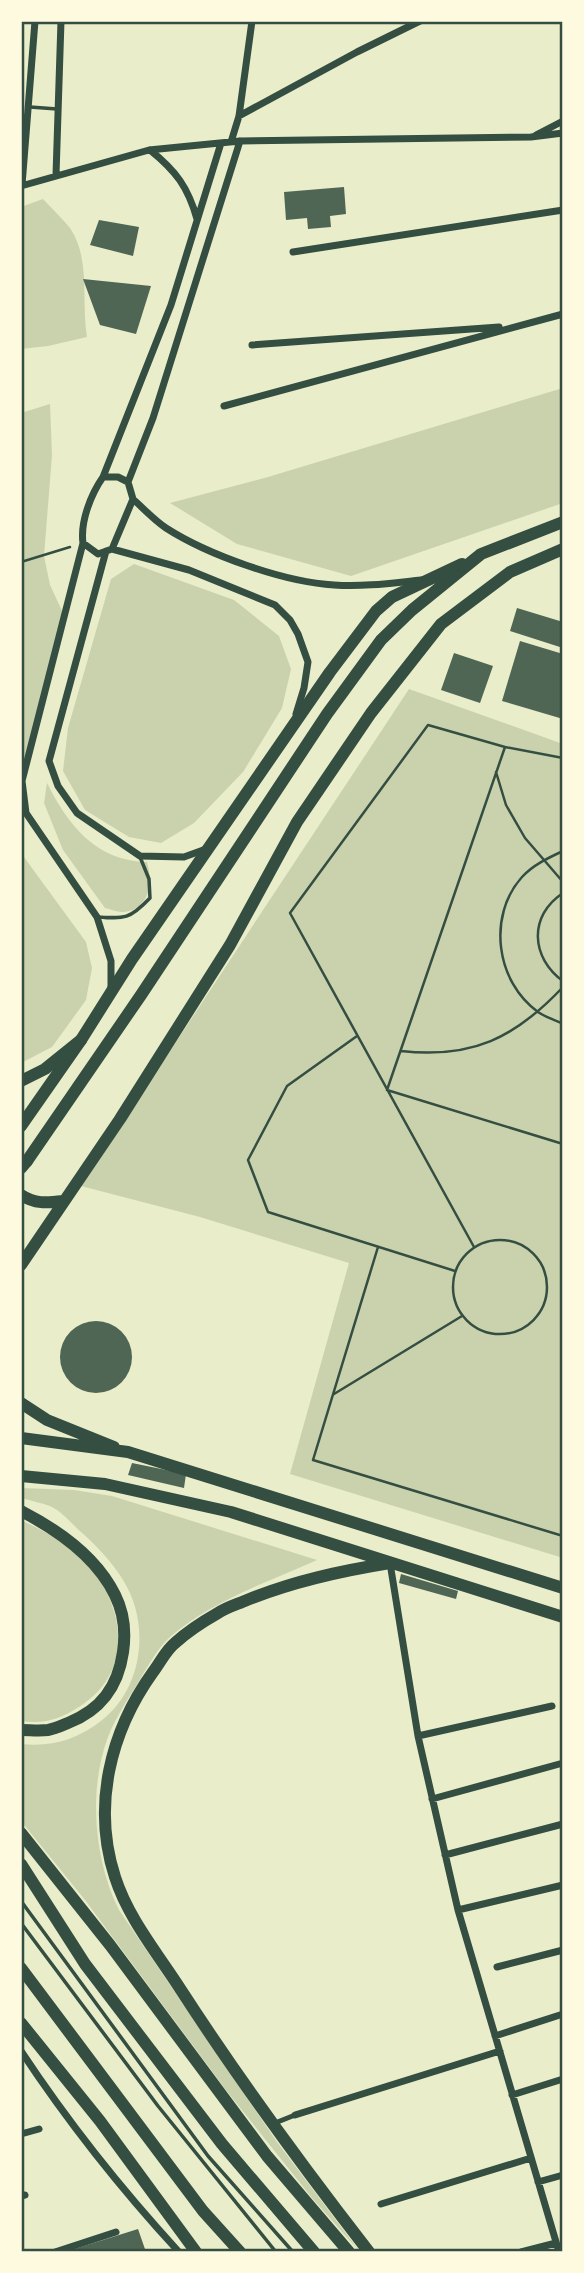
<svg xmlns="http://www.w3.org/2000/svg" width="584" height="2273" viewBox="0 0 584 2273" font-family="Raleway,sans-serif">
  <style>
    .green { fill: #cad2ad }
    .building { fill: #4f6655 }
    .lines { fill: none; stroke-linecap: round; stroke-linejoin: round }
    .path { stroke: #344e41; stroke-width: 2.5 }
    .service { stroke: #344e41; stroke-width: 3.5 }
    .pedestrian { stroke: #344e41; stroke-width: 5 }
    .minor { stroke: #344e41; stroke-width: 7 }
    .primary { stroke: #344e41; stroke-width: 12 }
    .trunk { stroke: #344e41; stroke-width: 12 }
    .neatline { fill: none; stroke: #344e41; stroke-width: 2.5 }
  </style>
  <rect width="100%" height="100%" fill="#e9edc9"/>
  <path class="green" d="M43,199C52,209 62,218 70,228C91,259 81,302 87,337L48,346L21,349V207Z
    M563,388V503L351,576L237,544L170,503L268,477Z
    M50,404L52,455L44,556L50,585L63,613L21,772V413Z
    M134,564L234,600L279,636L291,669L282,708L243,772L194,823L161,843L129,837L85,810L63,771L68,728L111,579Z
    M409,689L563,744V1558L290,1474L349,1263L200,1217L81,1186Z
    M47,783C68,825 96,861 147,862C153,883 150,910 122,912C117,912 110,909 105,908L63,850L44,803Z
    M21,853L86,942L92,968L86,1000L52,1047L21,1063Z
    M21,1488L74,1490L112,1496L317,1560C268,1582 211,1601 170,1637C157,1649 148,1666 139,1681C128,1699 116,1717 108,1737C88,1790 94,1860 119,1910L277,2142L360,2252L312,2198L226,2090L85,1900L21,1821V1744C52,1747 76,1740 101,1721C143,1689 151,1624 123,1580C112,1562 96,1545 81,1532C72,1524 62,1512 52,1507C43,1503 31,1501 21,1498Z
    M21,1520C46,1532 69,1544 88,1565C123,1604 134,1667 86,1702C66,1717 46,1725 21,1721Z"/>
  <path class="building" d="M344,187L346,214L330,216L331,227L308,229L307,218L286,220L284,192Z
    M99,220L139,227L133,256L90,245Z
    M83,279L151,286L136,334L100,325Z
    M517,608L563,622V648L510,631Z
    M520,641L563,654V719L502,701Z
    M454,653L493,666L480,703L441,690Z
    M60 1357a36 36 0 1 1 72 0a36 36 0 1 1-72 0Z
    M132,1463L186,1474L184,1488L128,1475Z
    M401,1574L458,1591L456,1599L399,1583Z
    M138,2229L146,2252H68V2251Z"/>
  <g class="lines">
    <path class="path" d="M21,562L70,547
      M505,747L387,1090L563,1144
      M496,772L506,805L525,838L563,882
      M563,851C548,858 533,865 522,877C487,916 496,982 538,1012C545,1017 555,1020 563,1024
      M563,893C528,916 531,958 563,981
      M357,1036L287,1086L248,1160L268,1212L455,1271
      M401,1051C472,1059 515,1038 563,987
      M453 1287a47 47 0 1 1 94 0a47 47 0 1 1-94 0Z
      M378,1247L313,1460L563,1536
      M474,1247L290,913L428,725L505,747L563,758
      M334,1394L462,1316"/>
    <path class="service" d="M30,107L57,109
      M97,917C125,919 130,919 150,898L149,879L140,857
      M21,1901L208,2156L293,2252
      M21,1923L158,2106L276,2252"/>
    <path class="pedestrian" d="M275,2123L295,2115"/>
    <path class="minor" d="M239,116L357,52L420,21
      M536,135L563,121
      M231,142L239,116L252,21
      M150,150C176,171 188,187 197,219
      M56,175L61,21
      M22,185L35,21
      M21,186L149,150L240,141L531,137L563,133
      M293,252L563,210
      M252,345L499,327
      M224,406L563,314
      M103,477L171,305L221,143
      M103,477H118L128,482L133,499L112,549L98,554L83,543C80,522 91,494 103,477Z
      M128,482L153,418L240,141
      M133,499C144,509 154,520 166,528C208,555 284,582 334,585C364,587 392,583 421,580
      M83,543L22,781L26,813L97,917L111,961V990
      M112,549L189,570L275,605L290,620L298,634L308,662L304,688L296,714
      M106,551L49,761L58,786L77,813L140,856L184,857L206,849
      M390,1563L418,1736L458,1910L559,2252
      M418,1736L552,1706
      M432,1799L563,1763
      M445,1855L563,1824
      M458,1910L563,1885
      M497,1967L563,1950
      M495,2036L563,2014
      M21,2051C68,2122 122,2190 179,2252
      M512,2095L563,2079
      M295,2115L500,2051
      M21,2134L39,2129
      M538,2182L563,2175
      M21,2196L25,2195
      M381,2204L531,2158
      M55,2252L116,2232
      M521,2252L556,2243"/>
    <path class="primary" d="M21,1126L81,1040L132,959L330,672L376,611L392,597L462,564
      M27,1161L141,995L327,714L381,640L412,610L481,554L563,522
      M21,1195C35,1204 46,1203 63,1201
      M21,1265L120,1119L230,945L297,822L371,713L441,624L510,572L563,549
      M21,1403L47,1420L114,1447
      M21,1438L128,1452L563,1588
      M21,1476L105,1484L231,1512L563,1617"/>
    <path class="trunk" d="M21,1081L45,1069L81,1040
      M21,1168L27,1161
      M21,1511C58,1530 96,1556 115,1595C124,1613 126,1632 123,1652C118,1687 101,1710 68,1723C61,1726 55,1729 48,1730C39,1731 30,1730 21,1730
      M21,1833L110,1945L267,2156L349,2252
      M21,1864L85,1964L222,2144L314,2252
      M21,1968L203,2211L240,2252
      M21,2023L100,2121L196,2252
      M369,2252C303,2167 240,2081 181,1990C158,1954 128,1918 115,1877C92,1806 110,1732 153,1672C160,1663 166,1650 175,1643C187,1632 204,1621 218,1613C227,1607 238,1604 247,1600C294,1581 340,1571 390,1563"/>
  </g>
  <rect width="584" height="2273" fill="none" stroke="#fefae0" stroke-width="46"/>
  <rect x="23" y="23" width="538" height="2227" class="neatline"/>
</svg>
